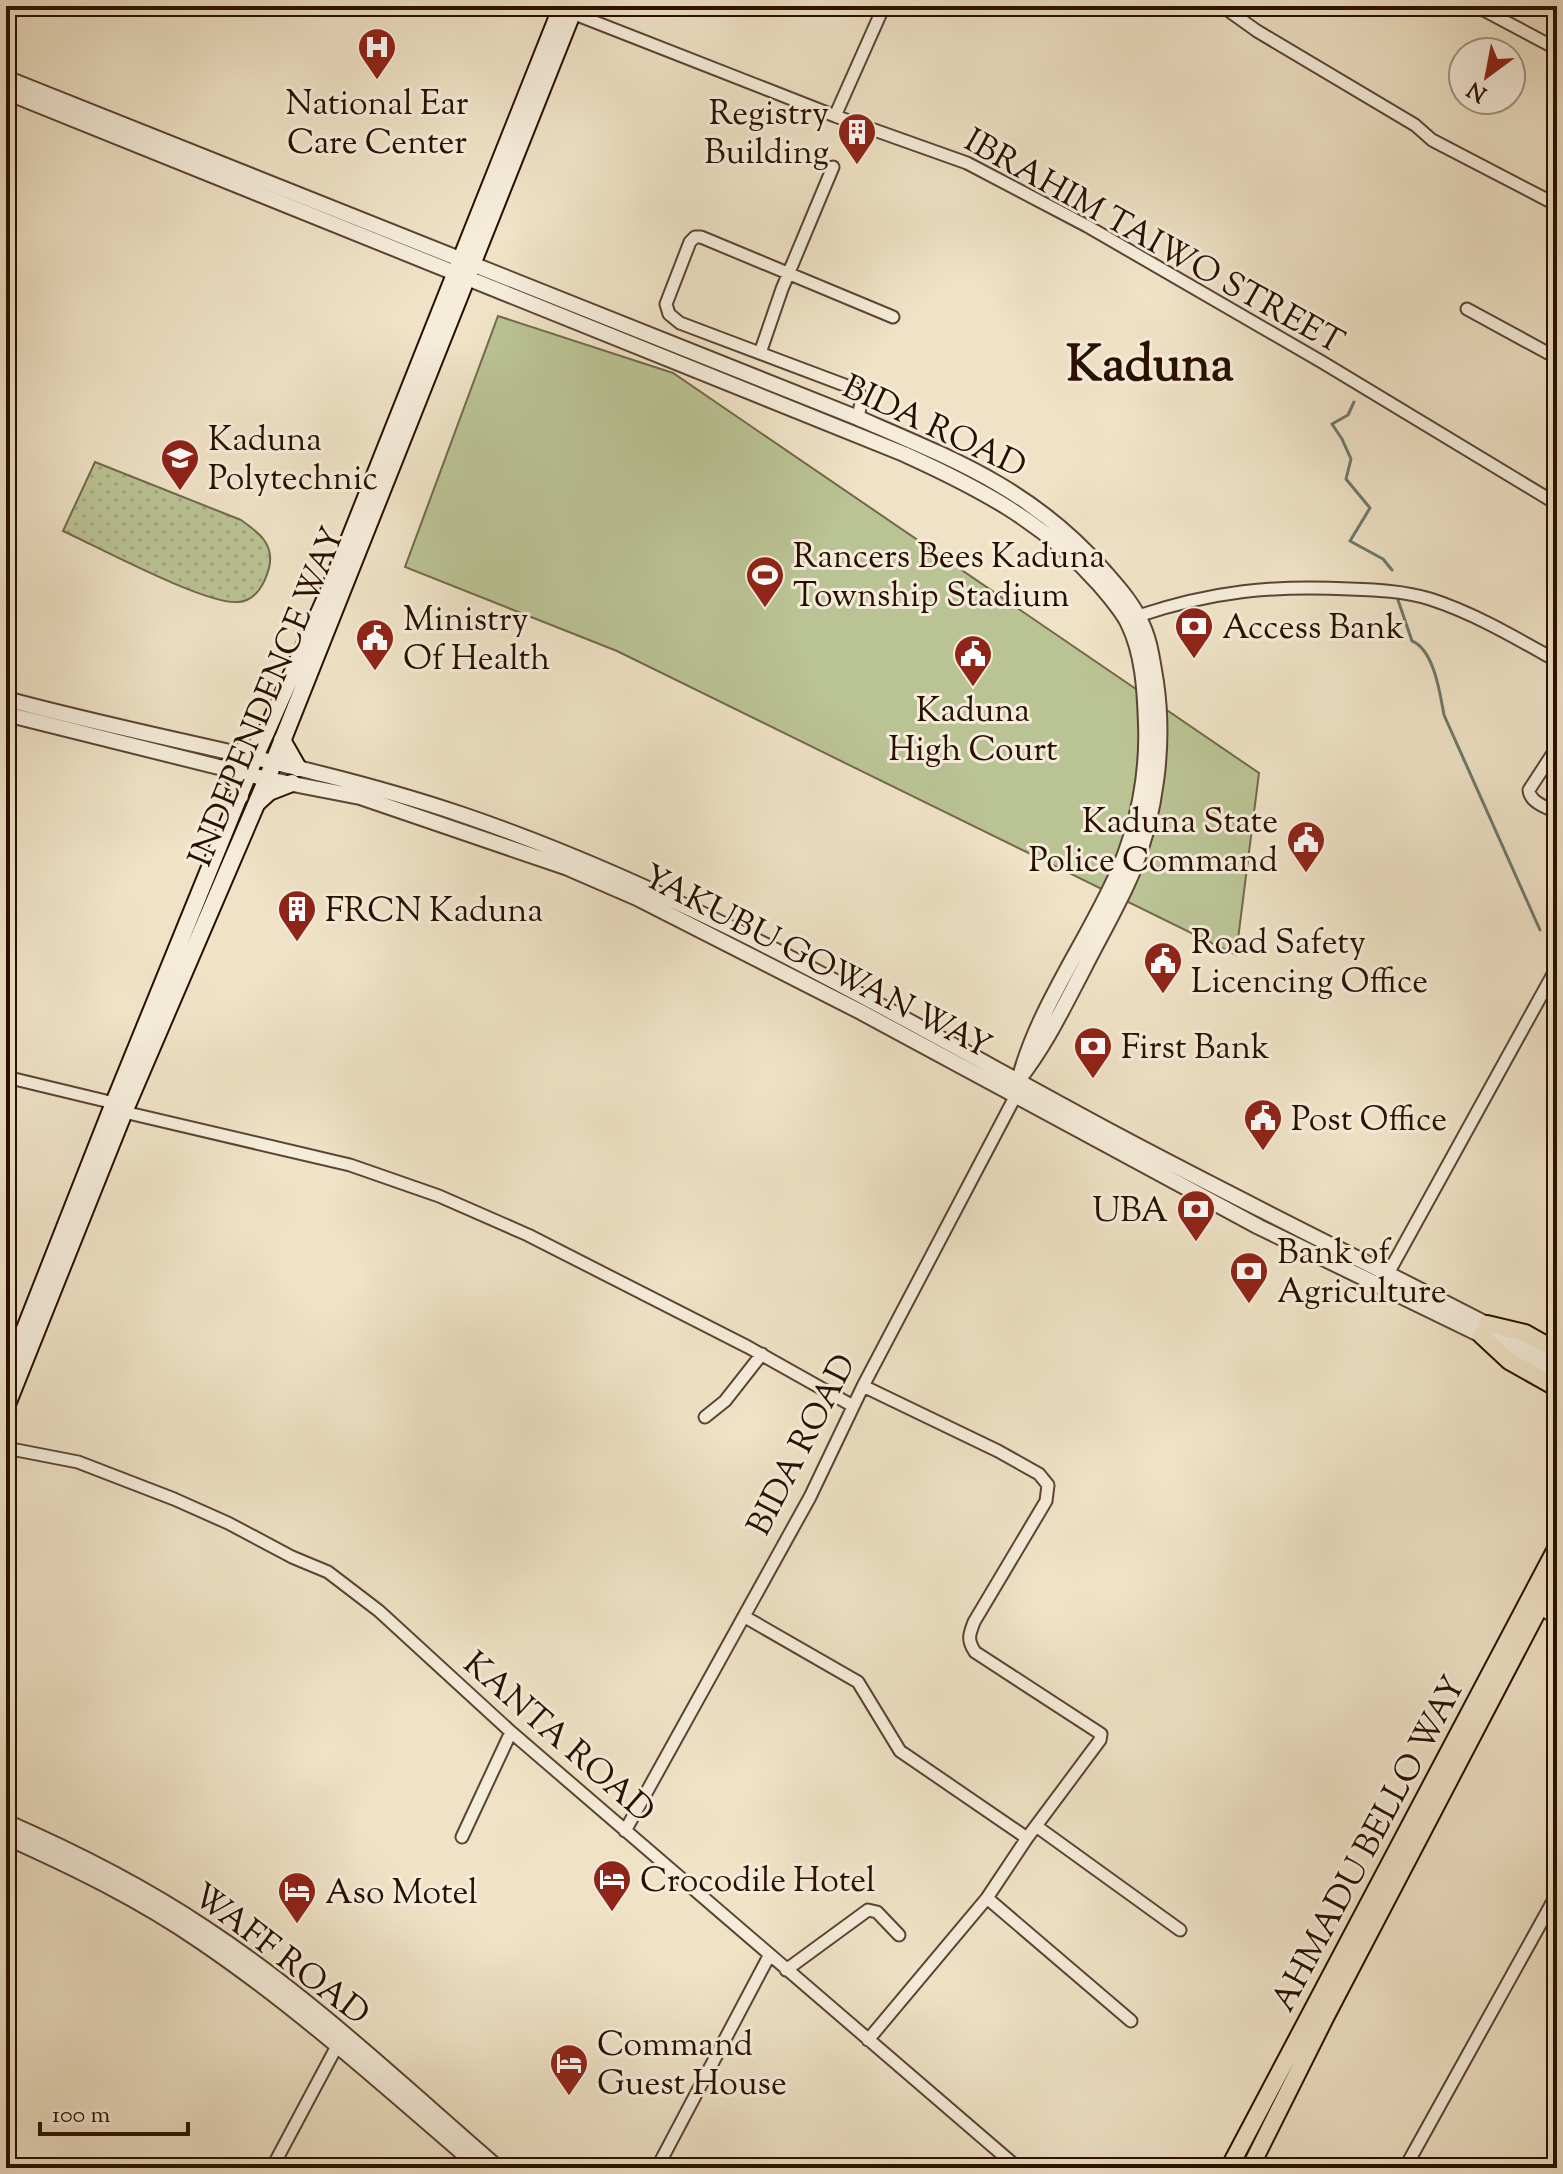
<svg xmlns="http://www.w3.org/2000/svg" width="1563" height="2174" viewBox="0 0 1563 2174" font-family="'Sorts Mill Goudy',serif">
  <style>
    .grass { fill: url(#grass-dots); stroke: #72694a; stroke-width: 2 }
    .garden { fill: #bac394; stroke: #72694a; stroke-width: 2 }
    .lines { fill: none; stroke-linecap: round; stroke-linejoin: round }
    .stream { stroke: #6d786b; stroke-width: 3 }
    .minor-casing { stroke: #5a4432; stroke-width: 15 }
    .tertiary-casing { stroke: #5a4432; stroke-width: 18 }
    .secondary-casing { stroke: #290f00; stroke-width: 20 }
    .primary-casing { stroke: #290f00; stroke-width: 20 }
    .minor { stroke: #f5ecda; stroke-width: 11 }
    .tertiary { stroke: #f5ecda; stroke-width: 14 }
    .secondary { stroke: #f5ecda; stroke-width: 16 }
    .primary { stroke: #efe2c6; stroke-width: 16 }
    .labels { text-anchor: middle; stroke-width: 6; stroke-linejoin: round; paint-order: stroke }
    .poi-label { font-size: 34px; fill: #290f00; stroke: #f5ecda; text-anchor: start }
    .street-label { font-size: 34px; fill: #290f00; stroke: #f5ecda }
    .town-label { font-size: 50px; font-weight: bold; fill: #290f00; stroke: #f5ecda }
  </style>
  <defs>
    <pattern id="grass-dots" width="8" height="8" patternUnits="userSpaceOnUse" patternTransform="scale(2)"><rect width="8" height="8" fill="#bac394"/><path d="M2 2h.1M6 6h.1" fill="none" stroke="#a0a67e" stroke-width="1.8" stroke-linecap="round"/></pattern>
  </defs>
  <rect width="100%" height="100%" fill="#efe2c6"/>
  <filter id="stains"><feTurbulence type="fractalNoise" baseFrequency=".0025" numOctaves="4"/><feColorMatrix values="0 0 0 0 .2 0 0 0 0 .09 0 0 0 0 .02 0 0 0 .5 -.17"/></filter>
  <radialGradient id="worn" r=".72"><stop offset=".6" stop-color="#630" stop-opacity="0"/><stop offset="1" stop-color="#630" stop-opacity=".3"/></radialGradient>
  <path class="grass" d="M95,462L241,520C258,532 275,544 269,568C265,583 256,601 238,602C206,605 98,547 63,531Z"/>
  <path class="garden" d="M498,316L673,373L1259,773L1236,955L617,651L405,567Z"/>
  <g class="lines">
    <path class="stream" d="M1354,402L1348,415L1332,424L1342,439L1351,459L1346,479L1370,508L1350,541L1383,559L1392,570
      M1398,600L1412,641C1434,650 1440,693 1444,715L1540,930"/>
    <g class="minor-casing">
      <path id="minor" d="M1222,6L1257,31L1415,125L1432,140L1557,205
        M1476,6L1557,49
        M572,13L835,116L967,163L1087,226L1322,362L1557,504
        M835,116L884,6
        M1467,309L1557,358
        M760,353L782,289L833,167
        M858,418L862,397L855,389L680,323L669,314L666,304L690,242L695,237H701L893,317
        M1138,616C1213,591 1273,585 1350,589C1377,590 1404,591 1430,599C1474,613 1516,638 1557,661
        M1557,747L1529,790C1530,803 1547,807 1557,813
        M6,1077L114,1103
        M124,1112L350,1165L439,1196L528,1235L748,1347L853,1406
        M1385,1279L1557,967
        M863,1386L998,1451L1039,1474L1048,1485L1046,1501L974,1622C969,1635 967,1640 975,1652L1101,1734L1100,1740L1027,1838L987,1898L868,2040
        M705,1417L725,1401L762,1354
        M6,1448L78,1462L174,1499L228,1523L292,1557L328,1572L379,1611L511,1732L1018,2168
        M1538,1608L1557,1618
        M745,1617L858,1682L900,1751L1027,1838
        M1036,1826L1180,1930
        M625,1831L810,1497L863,1386L1015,1097
        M462,1837L511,1732
        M987,1898L1131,2021
        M786,1970L868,1910L877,1912L899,1935
        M272,2168L337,2046
        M657,2168L769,1956
        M1405,2168L1557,1894"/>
    </g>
    <g class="tertiary-casing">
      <path id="tertiary" d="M6,78L858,418C953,459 1032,489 1103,570C1116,585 1130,600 1139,618C1150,638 1152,659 1156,682C1165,744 1156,815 1132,873C1118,906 1099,938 1083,970C1063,1008 1045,1046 1018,1080
        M6,92L904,454C979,488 1044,522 1099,584C1109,596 1121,609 1128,623C1143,653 1145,691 1146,724C1148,773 1138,826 1118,872C1085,947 1031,1016 1015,1097
        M6,699C157,740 312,764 460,814C691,892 903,1020 1117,1135C1263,1213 1412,1284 1557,1361
        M6,714L267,779L360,797L568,868L637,898L861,1012L1259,1227L1481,1335L1557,1377
        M6,1822C75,1852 142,1886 205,1928C310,1997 403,2086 498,2168
        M6,1837C73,1867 139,1899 200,1941C299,2008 389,2090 480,2168"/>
    </g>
    <g class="secondary-casing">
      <path id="secondary" d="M282,740L298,768
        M236,753L254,748L261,740
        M224,768C234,776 240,782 240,796
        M258,802L269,792L292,783
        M6,1377L114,1103L255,757L328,593L562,6
        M6,1407L124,1112L267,779L575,6"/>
    </g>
    <g class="primary-casing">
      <path id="primary" d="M1487,1324L1525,1333L1557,1351
        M1481,1335L1509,1361L1557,1388
        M1229,2168L1557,1547
        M1250,2168L1326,2016L1557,1574"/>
    </g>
    <use href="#minor" class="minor"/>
    <use href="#tertiary" class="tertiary"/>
    <use href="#secondary" class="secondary"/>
    <use href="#primary" class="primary"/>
  </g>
  <defs>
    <g id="hospital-pin" transform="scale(2)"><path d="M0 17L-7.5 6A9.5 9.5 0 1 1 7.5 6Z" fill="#8f2418" stroke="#f5ecda"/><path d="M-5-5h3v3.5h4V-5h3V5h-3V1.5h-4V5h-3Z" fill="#fff"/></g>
    <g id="building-pin" transform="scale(2)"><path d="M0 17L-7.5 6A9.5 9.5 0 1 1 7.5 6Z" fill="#8f2418" stroke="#f5ecda"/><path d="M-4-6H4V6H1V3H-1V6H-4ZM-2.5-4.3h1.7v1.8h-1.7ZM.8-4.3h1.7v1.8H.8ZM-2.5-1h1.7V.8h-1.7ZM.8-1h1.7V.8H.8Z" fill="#fff"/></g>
    <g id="university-pin" transform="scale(2)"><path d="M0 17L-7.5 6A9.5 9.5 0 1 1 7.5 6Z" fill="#8f2418" stroke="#f5ecda"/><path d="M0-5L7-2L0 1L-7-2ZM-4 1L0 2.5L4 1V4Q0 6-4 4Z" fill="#fff"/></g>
    <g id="stadium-pin" transform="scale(2)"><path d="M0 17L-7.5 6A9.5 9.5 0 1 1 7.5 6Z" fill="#8f2418" stroke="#f5ecda"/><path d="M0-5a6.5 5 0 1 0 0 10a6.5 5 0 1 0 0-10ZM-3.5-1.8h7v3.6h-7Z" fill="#fff"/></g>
    <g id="bank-pin" transform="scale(2)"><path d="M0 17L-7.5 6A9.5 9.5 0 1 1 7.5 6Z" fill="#8f2418" stroke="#f5ecda"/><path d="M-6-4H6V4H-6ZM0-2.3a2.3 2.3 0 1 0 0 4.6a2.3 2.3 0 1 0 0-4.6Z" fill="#fff"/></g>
    <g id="civic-pin" transform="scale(2)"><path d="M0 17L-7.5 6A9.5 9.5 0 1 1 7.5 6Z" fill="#8f2418" stroke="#f5ecda"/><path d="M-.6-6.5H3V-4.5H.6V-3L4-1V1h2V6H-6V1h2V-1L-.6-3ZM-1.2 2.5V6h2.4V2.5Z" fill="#fff"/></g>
    <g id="hotel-pin" transform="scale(2)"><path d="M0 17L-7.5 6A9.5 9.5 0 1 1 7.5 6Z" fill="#8f2418" stroke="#f5ecda"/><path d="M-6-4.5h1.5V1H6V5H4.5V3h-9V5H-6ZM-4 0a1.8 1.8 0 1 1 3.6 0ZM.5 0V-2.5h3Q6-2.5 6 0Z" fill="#fff"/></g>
  </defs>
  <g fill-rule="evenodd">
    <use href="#hospital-pin" x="377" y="47"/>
    <use href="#building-pin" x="857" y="132"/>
    <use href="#university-pin" x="180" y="458"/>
    <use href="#stadium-pin" x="765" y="575"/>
    <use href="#bank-pin" x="1194" y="626"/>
    <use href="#civic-pin" x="375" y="638"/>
    <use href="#civic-pin" x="973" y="654"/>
    <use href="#civic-pin" x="1306" y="840"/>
    <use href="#building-pin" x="297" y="909"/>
    <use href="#civic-pin" x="1163" y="961"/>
    <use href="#bank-pin" x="1093" y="1046"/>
    <use href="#civic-pin" x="1263" y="1118"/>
    <use href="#bank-pin" x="1196" y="1209"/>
    <use href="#bank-pin" x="1249" y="1271"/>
    <use href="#hotel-pin" x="612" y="1879"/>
    <use href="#hotel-pin" x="297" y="1891"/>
    <use href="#hotel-pin" x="569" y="2063"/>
  </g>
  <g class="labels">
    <g class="poi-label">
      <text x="377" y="114" text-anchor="middle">National Ear<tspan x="377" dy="39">Care Center</tspan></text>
      <text x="829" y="124" text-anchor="end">Registry<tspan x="829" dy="39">Building</tspan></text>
      <text x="208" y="450">Kaduna<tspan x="208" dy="39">Polytechnic</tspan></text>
      <text x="793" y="567">Rancers Bees Kaduna<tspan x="793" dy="39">Township Stadium</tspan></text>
      <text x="403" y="630">Ministry<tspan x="403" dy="39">Of Health</tspan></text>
      <text x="1222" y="638">Access Bank</text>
      <text x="973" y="721" text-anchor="middle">Kaduna<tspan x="973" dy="39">High Court</tspan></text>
      <text x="1278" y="832" text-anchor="end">Kaduna State<tspan x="1278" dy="39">Police Command</tspan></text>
      <text x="325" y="921">FRCN Kaduna</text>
      <text x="1191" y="953">Road Safety<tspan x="1191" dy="39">Licencing Office</tspan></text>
      <text x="1121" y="1058">First Bank</text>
      <text x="1291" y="1130">Post Office</text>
      <text x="1168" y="1221" text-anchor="end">UBA</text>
      <text x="1277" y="1263">Bank of<tspan x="1277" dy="39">Agriculture</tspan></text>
      <text x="640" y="1891">Crocodile Hotel</text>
      <text x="325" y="1903">Aso Motel</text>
      <text x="597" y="2055">Command<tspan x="597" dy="39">Guest House</tspan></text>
    </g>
    <g class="street-label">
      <text transform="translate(1155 240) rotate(29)" y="12">IBRAHIM TAIWO STREET</text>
      <text transform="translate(935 425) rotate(25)" y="12">BIDA ROAD</text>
      <text transform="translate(265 696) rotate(-68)" y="12">INDEPENDENCE WAY</text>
      <text transform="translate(818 960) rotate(27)" y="12">YAKUBU GOWAN WAY</text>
      <text transform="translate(800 1444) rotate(-63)" y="12">BIDA ROAD</text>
      <text transform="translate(560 1736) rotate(41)" y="12">KANTA ROAD</text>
      <text transform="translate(1367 1843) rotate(-62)" y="12">AHMADU BELLO WAY</text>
      <text transform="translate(282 1953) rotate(37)" y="12">WAFF ROAD</text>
    </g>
    <g class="town-label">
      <text x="1150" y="380">Kaduna</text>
    </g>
  </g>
  <rect width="1563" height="2174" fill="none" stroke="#efe2c6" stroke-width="32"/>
  <rect x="8" y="8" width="1547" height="2158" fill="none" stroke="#290f00" stroke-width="4"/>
  <rect x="16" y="16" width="1531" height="2142" fill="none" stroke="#290f00" stroke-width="2"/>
  <g transform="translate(1487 76) rotate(212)"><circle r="38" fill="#f5ecda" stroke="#a39483" stroke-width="2"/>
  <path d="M0-6L14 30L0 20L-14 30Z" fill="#8f2418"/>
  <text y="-12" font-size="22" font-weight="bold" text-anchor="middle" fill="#290f00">N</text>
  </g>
  <path d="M40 2122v12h148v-12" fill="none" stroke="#290f00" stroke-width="4"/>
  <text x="52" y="2122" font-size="24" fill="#290f00" stroke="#f5ecda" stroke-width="6" paint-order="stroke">100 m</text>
  <rect width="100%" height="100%" filter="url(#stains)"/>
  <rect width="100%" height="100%" fill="url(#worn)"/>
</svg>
